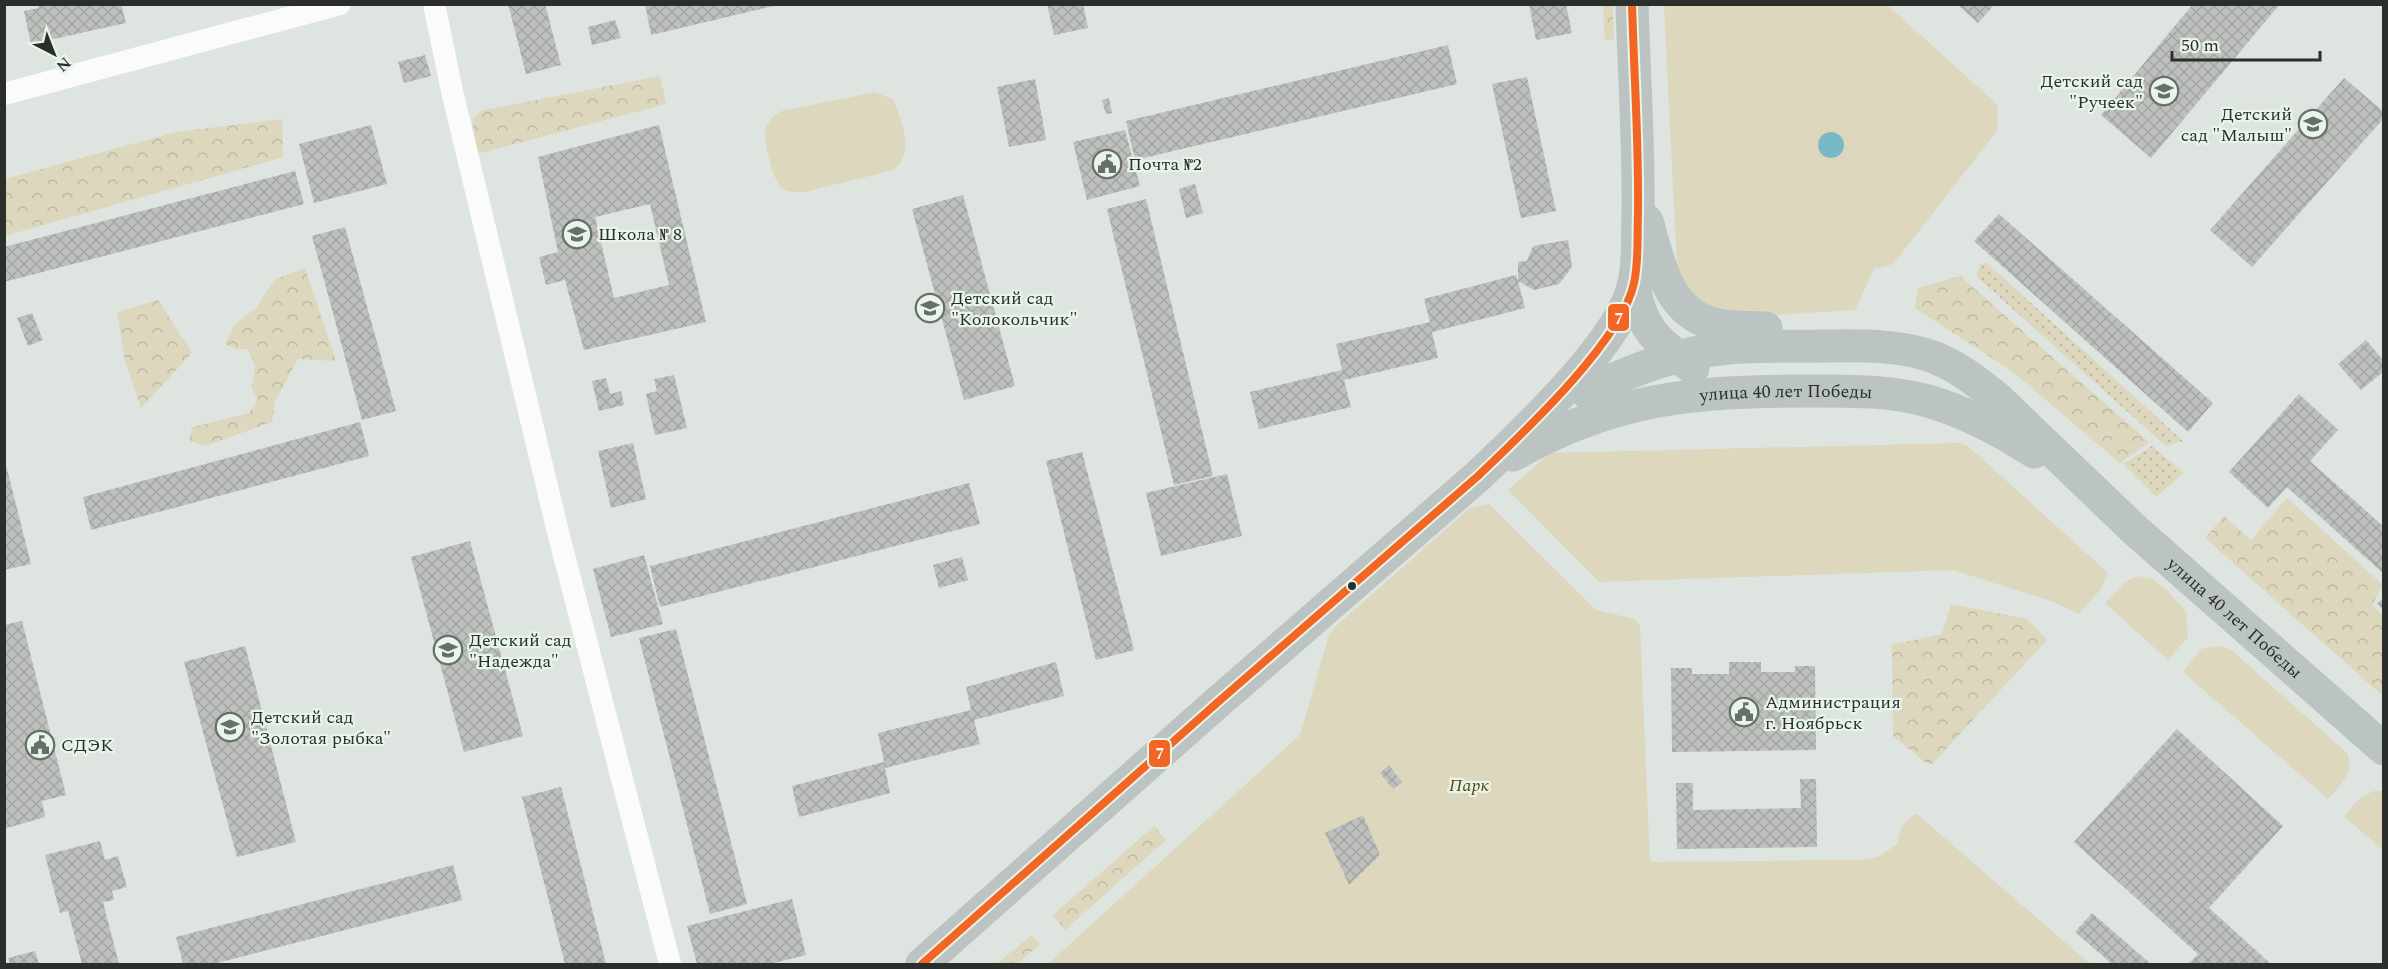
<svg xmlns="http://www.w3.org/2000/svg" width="2388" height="969" viewBox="0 0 2388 969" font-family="Spectral,serif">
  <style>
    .grass { fill: url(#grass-dots) }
    .forest { fill: url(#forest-crowns) }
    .park { fill: #ddd7bd }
    .water { fill: #78b9c6 }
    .building { fill: url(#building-cross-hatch); fill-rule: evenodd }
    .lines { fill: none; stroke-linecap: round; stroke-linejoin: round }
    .street { stroke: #fafbfa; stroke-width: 22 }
    .primary { stroke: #bcc4c3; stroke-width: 33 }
    .bus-1-casing { stroke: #e7f5ea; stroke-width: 12 }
    .bus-1 { stroke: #f26522; stroke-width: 8 }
    .bus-dot { fill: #2a2f2b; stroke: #e7f5ea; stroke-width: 2 }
    .labels { text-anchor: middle; stroke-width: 4.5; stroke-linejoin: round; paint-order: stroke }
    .poi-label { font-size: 18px; fill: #2a2f2b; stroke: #e7f5ea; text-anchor: start }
    .street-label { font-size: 18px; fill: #2a2f2b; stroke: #e7f5ea }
    .park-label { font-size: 18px; font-style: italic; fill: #574510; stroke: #e7f5ea }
    .line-badge { stroke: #e7f5ea; stroke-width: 2 }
    .badge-label { font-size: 16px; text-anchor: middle; font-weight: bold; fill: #fff }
  </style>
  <defs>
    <pattern id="grass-dots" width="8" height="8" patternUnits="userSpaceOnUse" patternTransform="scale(1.5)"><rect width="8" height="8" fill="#ddd7bd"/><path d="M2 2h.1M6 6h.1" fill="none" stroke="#beb9a3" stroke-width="1.8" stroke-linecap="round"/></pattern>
    <pattern id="forest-crowns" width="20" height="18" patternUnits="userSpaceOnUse" patternTransform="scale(1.5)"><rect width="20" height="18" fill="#ddd7bd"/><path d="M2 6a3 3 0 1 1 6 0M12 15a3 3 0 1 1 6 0" fill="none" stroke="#beb9a3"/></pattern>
    <pattern id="building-cross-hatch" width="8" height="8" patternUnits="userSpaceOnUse" patternTransform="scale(1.5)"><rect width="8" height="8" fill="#bdc0bc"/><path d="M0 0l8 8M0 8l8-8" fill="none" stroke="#a3a5a2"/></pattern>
  </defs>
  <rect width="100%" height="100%" fill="#dee4df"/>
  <path class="grass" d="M1987,263L2183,441L2166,446L1977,277L1980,264Z
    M2152,446L2184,473L2156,497L2123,464Z"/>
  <path class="forest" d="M1603,5H1613L1614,40H1605Z
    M660,76L666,104L477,154L472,120L480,111Z
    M282,119L283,157L5,236V179L176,132Z
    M305,268L336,361L298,359L275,401L272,422L205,446L189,440L192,427L249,413L258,400L252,388L255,366L248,349H236L225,344L235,324L256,308L275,279Z
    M1960,276L2149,442L2120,463L2013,372L1915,308L1918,288Z
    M158,300L192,353L141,408L125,361L117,312Z
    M2287,498L2383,585L2372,605L2383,616V696L2205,538L2224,516L2251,540Z
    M1951,604L2027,619L2047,640L1932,764L1926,763L1893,736L1892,645L1942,634Z
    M1154,826L1166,840L1065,930L1053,915Z
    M1032,935L1040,944L1017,964H996Z"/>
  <path class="park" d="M1664,5H1887L1998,105L1997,131L1893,264L1874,269L1855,310L1723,318L1699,308L1677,268Z
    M875,92L894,100C902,124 915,151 894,170L804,192C796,193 787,192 781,187C773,180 764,143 765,132C766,123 774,114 782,111Z
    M1958,443L1968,446L2107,572L2102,588L2078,614L2054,602L1953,570L1599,582L1508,490L1550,453Z
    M1489,504L1596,610L1630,618L1636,620L1640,627L1650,862L1860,860L1878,857L1897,844C1900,830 1903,819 1917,814L2090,964H1048L1300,735L1329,635L1335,627L1470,508Z
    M2138,576L2152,579L2169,592L2186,612L2188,637L2168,660L2105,603L2126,581Z
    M2219,646L2230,649L2347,753C2354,774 2341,784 2328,799L2183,672L2201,649Z
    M2373,791H2383V850L2344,816L2358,800Z"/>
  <path class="water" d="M1818 145a13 13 0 1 1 26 0a13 13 0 1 1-26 0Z"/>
  <path class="building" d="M38,4H121L126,23L31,44L24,11L38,8Z
    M508,4H545L561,65L526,74Z
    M645,4H777L778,5L651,35Z
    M1047,4H1083L1088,28L1054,35Z
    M1529,4H1566L1572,33L1536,40Z
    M1957,4H1995L1978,23Z
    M2193,4H2280L2151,158L2101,115Z
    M615,20L621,38L592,45L588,27Z
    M1448,45L1457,84L1135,160L1126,121Z
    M425,55L431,76L404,83L398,62Z
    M1527,77L1556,211L1521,218L1492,84Z
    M2344,78L2384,112V118L2252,267L2210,230Z
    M1035,79L1046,140L1009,147L997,87Z
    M1109,98L1112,113L1106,114L1102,100Z
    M371,125L387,184L314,203L299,144Z
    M659,125L706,322L584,350L565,280L546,285L539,257L558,252L538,157ZM650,204L669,285L614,298L595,217Z
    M1125,130L1140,186L1087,200L1073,142Z
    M295,171L304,204L4,282V247Z
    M1195,184L1203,213L1186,218L1179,189Z
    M963,195L1015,386L964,400L912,209Z
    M1146,199L1213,476L1174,485L1107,209Z
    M1999,214L2213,403L2188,432L1974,241Z
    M345,227L396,411L362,420L312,236Z
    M1568,240L1572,267L1559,284L1534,290L1518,281L1525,308L1432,332L1438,358L1344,380L1351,407L1259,429L1250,392L1342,370L1336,344L1430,322L1424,299L1516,275L1518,281V262L1527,261L1533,246Z
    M32,313L43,340L28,346L17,318Z
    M2366,340L2384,361V371L2361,390L2338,364Z
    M674,375L687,428L655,435L646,394L657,391L654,379Z
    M606,378L610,394L621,391L624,405L599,411L592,381Z
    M2299,394L2338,430L2310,461L2384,527V574L2287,487L2268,508L2229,472Z
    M360,422L369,456L91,530L83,497Z
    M633,443L646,499L611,508L598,451Z
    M1082,452L1134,650L1096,660L1046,461Z
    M4,457L31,564L4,570Z
    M1227,474L1242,536L1161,556L1146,493Z
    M969,483L980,524L660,607L650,566Z
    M470,541L523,736L464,752L411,557Z
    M644,555L663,624L611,637L593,569Z
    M962,557L968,580L939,588L933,565Z
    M2384,597V610L2377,604Z
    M22,621L66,795L42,801L45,817L4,829V625Z
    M676,629L747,904L710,914L639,638Z
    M245,646L296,842L237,857L184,662Z
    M1056,662L1064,696L974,720L980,744L885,768L890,793L799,817L792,786L884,762L878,733L971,710L966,687Z
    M1729,662H1761V672H1795V666H1815L1816,750L1672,752L1671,668H1692V674H1729Z
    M2177,729L2283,826L2209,908L2271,964H2188L2198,954L2074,842Z
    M1389,765L1402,782L1393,789L1380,773Z
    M1800,779H1816L1817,847L1677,849L1676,783H1693V810L1801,808Z
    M561,787L606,964H565L522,797Z
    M1363,815L1380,855L1349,885L1325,833Z
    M100,841L105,860L118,856L127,887L112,891L114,900L103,902L119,964H82L68,911L60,913L45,855Z
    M453,865L462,900L213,964H183L176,937Z
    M792,899L806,955L770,964H697L687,926Z
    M2092,913L2151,964H2112L2075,932Z
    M35,951L39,964H10L8,958Z"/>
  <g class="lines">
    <path class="street" d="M434,4L452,91L558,532L670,964
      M4,94L340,4"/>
    <g class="primary">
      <path d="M1647,221C1660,265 1668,319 1724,326C1738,328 1752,327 1766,328"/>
      <path d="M1634,283C1639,327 1658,343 1693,368"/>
      <path id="s1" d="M1586,392C1631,370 1678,352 1729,348C1758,345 1790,347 1820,346C1854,346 1890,344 1924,354C1952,362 1975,380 1997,398L2136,531L2384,749"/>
      <path id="s2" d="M1513,455C1614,398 1693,391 1806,391C1847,391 1888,390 1928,401C1965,412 2002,431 2034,452"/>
      <path d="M922,964L1218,702L1478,476C1522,434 1622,341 1634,283C1639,261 1637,236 1638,214C1639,144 1634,74 1632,4"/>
    </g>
    <g class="bus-1-casing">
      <path id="bus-1" d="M922,964L1218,702L1478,476C1522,434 1622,341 1634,283C1639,261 1637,236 1638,214C1639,144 1634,74 1632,4"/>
    </g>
    <use href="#bus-1" class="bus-1"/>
  </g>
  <defs>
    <g id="school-ring" transform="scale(1.5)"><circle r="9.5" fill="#e7f5ea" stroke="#696e6a" stroke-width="1.5"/><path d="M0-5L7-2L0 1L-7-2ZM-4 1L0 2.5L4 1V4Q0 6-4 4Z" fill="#696e6a"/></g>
    <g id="civic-ring" transform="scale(1.5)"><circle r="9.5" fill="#e7f5ea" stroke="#696e6a" stroke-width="1.5"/><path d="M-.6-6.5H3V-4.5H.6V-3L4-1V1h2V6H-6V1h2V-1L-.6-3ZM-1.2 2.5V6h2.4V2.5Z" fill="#696e6a"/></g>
  </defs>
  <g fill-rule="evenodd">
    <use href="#school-ring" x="2164" y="91"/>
    <use href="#school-ring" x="2313" y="124"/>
    <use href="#civic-ring" x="1107" y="164"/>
    <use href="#school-ring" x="577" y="234"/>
    <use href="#school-ring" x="930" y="308"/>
    <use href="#school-ring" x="448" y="650"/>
    <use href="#civic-ring" x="1744" y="712"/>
    <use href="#school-ring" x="230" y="727"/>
    <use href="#civic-ring" x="40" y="745"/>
  </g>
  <circle class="bus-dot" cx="1352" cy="586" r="5"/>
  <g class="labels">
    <g class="poi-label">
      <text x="2143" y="87" text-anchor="end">Детский сад<tspan x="2143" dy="21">"Ручеек"</tspan></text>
      <text x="2292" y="120" text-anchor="end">Детский<tspan x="2292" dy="21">сад "Малыш"</tspan></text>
      <text x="1128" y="170">Почта №2</text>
      <text x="598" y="240">Школа № 8</text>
      <text x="951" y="304">Детский сад<tspan x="951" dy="21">"Колокольчик"</tspan></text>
      <text x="469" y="646">Детский сад<tspan x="469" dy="21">"Надежда"</tspan></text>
      <text x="1765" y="708">Администрация<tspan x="1765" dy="21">г. Ноябрьск</tspan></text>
      <text x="251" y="723">Детский сад<tspan x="251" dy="21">"Золотая рыбка"</tspan></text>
      <text x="61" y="751">СДЭК</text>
    </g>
    <g class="street-label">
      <text dy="6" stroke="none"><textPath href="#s2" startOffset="284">улица 40 лет Победы</textPath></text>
      <text dy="6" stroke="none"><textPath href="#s1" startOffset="756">улица 40 лет Победы</textPath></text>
    </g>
    <g class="park-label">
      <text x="1469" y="791">Парк</text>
    </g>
  </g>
  <g class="line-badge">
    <rect x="1607" y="303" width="23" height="29" rx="6" fill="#f26522"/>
    <rect x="1148" y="739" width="23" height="29" rx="6" fill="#f26522"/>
  </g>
  <g class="badge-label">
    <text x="1619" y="324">7</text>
    <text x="1160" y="759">7</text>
  </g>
  <rect width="2388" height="969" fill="none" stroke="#2a2f2b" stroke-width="12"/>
  <g transform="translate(54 54) rotate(138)" stroke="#e7f5ea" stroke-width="4.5" paint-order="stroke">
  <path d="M0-4.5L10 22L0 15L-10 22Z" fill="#2a2f2b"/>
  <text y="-9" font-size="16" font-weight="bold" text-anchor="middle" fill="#2a2f2b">N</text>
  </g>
  <path d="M2172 51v9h148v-9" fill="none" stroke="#2a2f2b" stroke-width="3"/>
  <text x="2181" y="51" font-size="18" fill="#2a2f2b" stroke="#e7f5ea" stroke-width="4.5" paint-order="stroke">50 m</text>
</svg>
